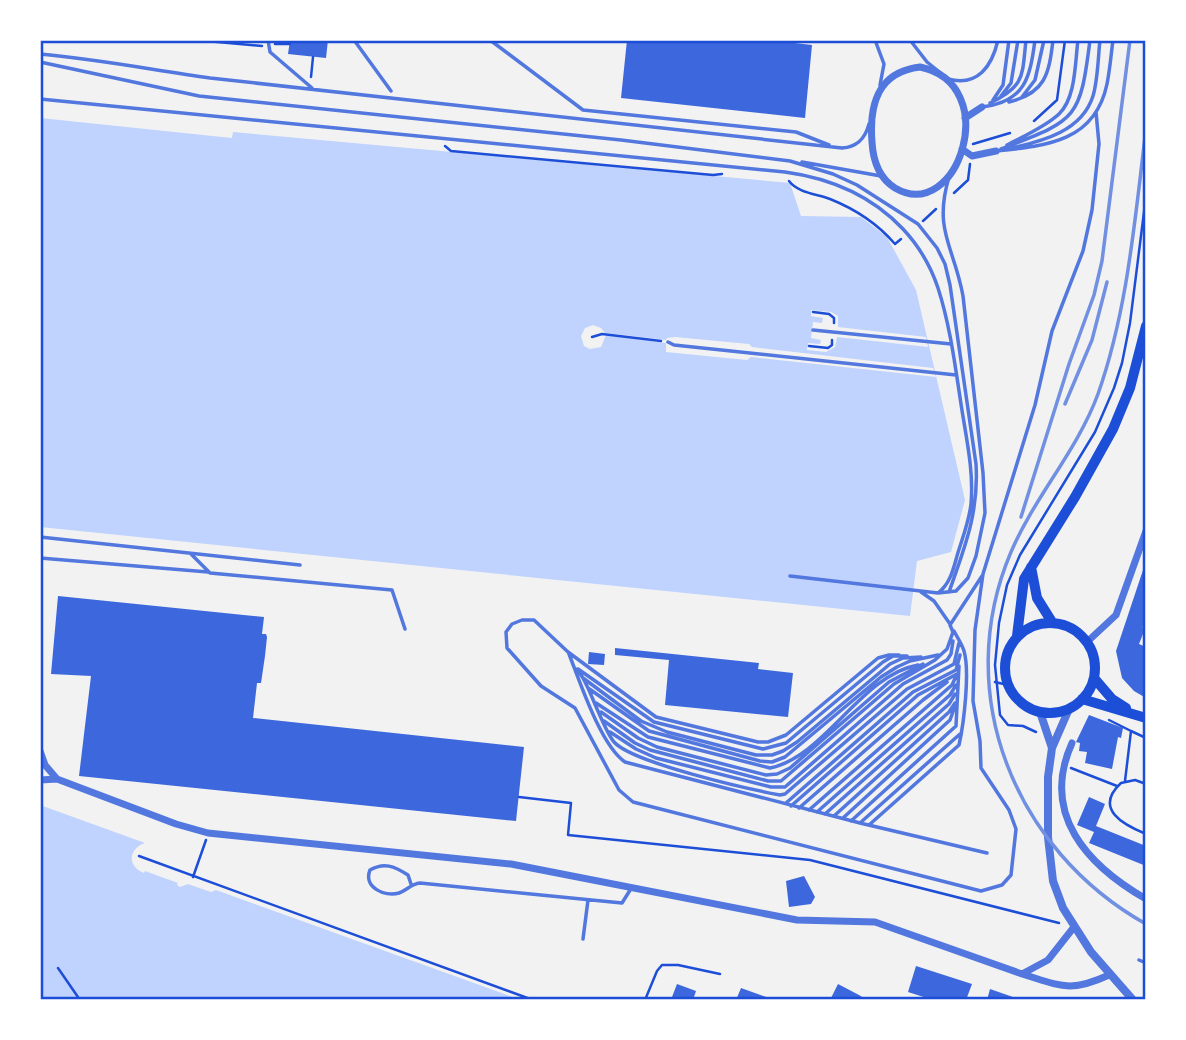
<svg xmlns="http://www.w3.org/2000/svg" width="1186" height="1040" viewBox="0 0 1186 1040" font-family="'Sofia Sans Condensed',sans-serif">
  <style>
    .water { fill: #bfd3fe }
    .pier { fill: #f2f2f2 }
    .building { fill: #3d67dc }
    .lines { fill: none; stroke-linecap: round; stroke-linejoin: round }
    .path { stroke: #1d4ed8; stroke-width: 2.5 }
    .service { stroke: #5277de; stroke-width: 3.5 }
    .minor { stroke: #5277de; stroke-width: 7 }
    .tertiary { stroke: #5277de; stroke-width: 8 }
    .primary { stroke: #1d4ed8; stroke-width: 10 }
    .rail { stroke: #7290e2; stroke-width: 3.5 }
    .neatline { fill: none; stroke: #1d4ed8; stroke-width: 2.5 }
  </style>
  <rect width="100%" height="100%" fill="#f2f2f2"/>
  <path class="water" d="M40,118L232,138L233,132L790,183L801,216L861,217L887,237L916,290L965,500L951,552L917,561L910,616L40,527Z
    M40,805L145,843C128,849 127,866 144,873L145,871L178,883L177,885L180,887L188,884L211,892L216,890L521,1000H40Z"/>
  <path class="pier" d="M811,310L831,312L838,316V327L926,337L928,347L837,337L835,347L826,352L807,350L808,343L820,344L821,340L811,338L813,322L822,323L823,318L811,316Z
    M593,325L601,328L605,333L666,340L667,338L675,337L749,344L752,347L933,368L936,377L751,357L747,360L666,352V343L606,335L601,347L590,349L584,346L581,336L585,328Z"/>
  <path class="building" d="M290,40H328L326,58L288,54Z
    M627,40H769L812,45L805,118L621,98Z
    M1145,564L1146,626L1142,627L1146,629V635L1143,634L1139,644L1146,647V698L1134,691L1122,678L1116,651Z
    M58,596L264,617L262,634H266L267,637L265,656L261,683H257L253,718L524,747L516,821L79,776L91,676L51,674Z
    M615,648L759,663L758,669L793,673L788,717L665,705L669,660L615,655Z
    M589,652L605,654L604,665L588,664Z
    M1089,715L1123,728L1121,738L1118,737L1112,769L1085,763L1087,752L1079,751L1080,743L1076,742Z
    M1089,797L1105,804L1096,826L1146,846V866L1089,843L1094,832L1077,825Z
    M804,876L815,897L811,904L789,907L786,881Z
    M916,966L972,984L966,1000H933L908,992Z
    M677,984L696,991L693,1000L672,997Z
    M838,984L859,995L867,1000H830Z
    M741,988L772,999V1000H736Z
    M990,989L1019,999V1000H987Z"/>
  <g class="lines">
    <path class="path" d="M195,40L262,46
      M275,44H290
      M311,77L313,57
      M1034,121L1057,100L1065,40
      M973,144L1010,133
      M445,146L451,151L713,175L722,174
      M789,181C798,193 817,194 830,199C855,209 877,223 895,244L901,239
      M954,193L968,180L970,164
      M923,221L936,209
      M813,312L829,314L834,318V323
      M592,337L602,334L661,341
      M809,346L828,348L832,345V340
      M995,682L1008,685
      M1109,720L1131,731
      M1036,732L1023,726L1008,725L1000,715L995,665L999,623L1007,585L1020,555L1095,432L1114,388L1122,363L1130,323L1146,196
      M1071,768L1117,786
      M1125,781L1131,731L1146,738
      M1146,784L1135,780L1121,783C1093,809 1124,825 1146,834
      M519,797L571,803L568,835L810,860L1059,923
      M139,856L533,1000
      M193,877L206,840
      M58,968L80,1000
      M645,1000L657,971L662,965H678L720,974"/>
    <path class="service" d="M268,40L270,52L312,88
      M354,40L391,91
      M490,40L583,110L796,132L829,145
      M875,40L884,64L880,85
      M910,40L927,62L942,74
      M40,54C97,59 153,70 210,78L842,148C857,147 865,139 869,124
      M40,62L199,96L621,140L790,161L833,174L857,185L918,224L937,248L945,264L950,285L976,464C979,512 965,547 949,592
      M948,79C978,87 992,66 998,40
      M1001,96L1011,83L1018,40
      M1022,97L1035,80L1044,40
      M40,99L785,172C829,178 871,195 903,229C918,245 931,267 938,288C950,325 955,365 961,404C966,437 974,471 971,504C969,522 962,539 957,556C953,570 950,584 938,593
      M993,100L1003,85L1009,40
      M1009,102C1045,93 1049,75 1053,40
      M990,103C1025,86 1022,77 1026,40
      M982,107C1025,102 1030,78 1035,40
      M1007,145C1024,136 1045,127 1059,114C1076,98 1075,62 1078,40
      M1012,148C1043,141 1082,131 1093,96C1098,79 1098,58 1100,40
      M1001,149C1076,120 1080,121 1090,40
      M996,151C1046,146 1095,142 1107,84C1110,69 1111,55 1113,40
      M802,162L881,176
      M813,330L951,344
      M668,342L674,345L956,375
      M40,537L300,565
      M191,554L210,573L392,590L405,629
      M40,558L208,572
      M790,576L938,593L956,591L968,578L976,556L985,513L983,473L963,296C954,246 933,231 949,177
      M921,592L934,601L950,624
      M569,654C580,682 601,746 625,762L860,823L987,853
      M899,655H889L878,658L786,735L768,742H758L656,717L568,652L534,620H522L512,624L506,632L507,648L541,686L575,708L619,790L633,802L981,891L1002,885L1011,875L1016,829L1009,810L981,768L980,741L973,701L975,630L983,574L1035,405L1052,331L1083,251L1092,210L1099,144L1096,112
      M577,669L583,678L641,721L667,732L756,755H772L783,751L797,742L890,664L903,658L921,657
      M578,669L654,722L763,749L786,743L883,662L893,656H907
      M583,678L588,688L649,731L760,761L772,762L785,757L881,677L897,667L910,661L938,655
      M588,688C594,701 606,733 614,742C633,763 748,789 780,795L785,794L907,689L954,664L959,643
      M596,703L648,737L770,768C825,757 861,675 918,665
      M601,712L638,738L657,747L766,775L777,774L790,768L889,682L923,664
      M604,721L635,743L650,750L768,781H781L894,684L935,660L947,649L953,632L950,625L982,576
      M610,732L636,749L656,758L771,787H785L903,684L947,660L951,654L953,641
      M786,803L913,692L956,670L960,655
      M791,806L918,695L957,674
      M799,808L923,700L947,682
      M809,810L952,685L957,674
      M817,812L950,695L956,685
      M825,814L949,704L955,694
      M834,816L949,712L955,703
      M843,818L950,720L955,706
      M851,821L956,726L959,666
      M860,823L960,734
      M869,825L959,745C964,723 970,671 964,651C962,644 957,637 954,631
      M411,884L408,875C394,866 384,862 370,870C363,887 384,897 399,893C407,890 411,884 420,883L622,903L632,887
      M583,939L588,900
      M1139,960L1146,963"/>
    <path class="minor" d="M920,67C1004,84 958,225 895,188C879,178 873,160 872,142C869,104 878,72 920,67Z
      M965,118L982,107
      M962,149L972,156L996,151
      M1087,642L1116,615L1146,531
      M1072,743C1040,814 1087,865 1146,899
      M40,751L45,765L57,779L40,780
      M57,779L176,824L208,833L511,864L797,920L875,922L1022,974
      M1074,927L1048,960L1022,974C1061,986 1070,993 1109,975"/>
    <path class="tertiary" d="M1069,709L1052,748L1048,777V837L1053,881L1063,908L1091,952L1133,1000
      M1040,712L1052,748"/>
    <path class="primary" d="M1031,567L1037,598L1052,622
      M1005 668a45 45 0 1 1 90 0a45 45 0 1 1-90 0Z
      M1017,636L1024,579L1075,497L1113,429L1130,388L1146,326
      M1094,678L1112,699L1126,708
      M1082,699L1146,718"/>
    <path class="rail" d="M1146,129C1135,217 1128,309 1098,394C1077,451 1035,496 1011,552C951,693 1014,850 1146,924
      M1065,404L1092,340L1107,282
      M1021,517L1069,364L1094,295L1102,261L1130,40"/>
  </g>
  <rect width="1186" height="1040" fill="none" stroke="#ffffff" stroke-width="84"/>
  <rect x="42" y="42" width="1102" height="956" class="neatline"/>
</svg>
